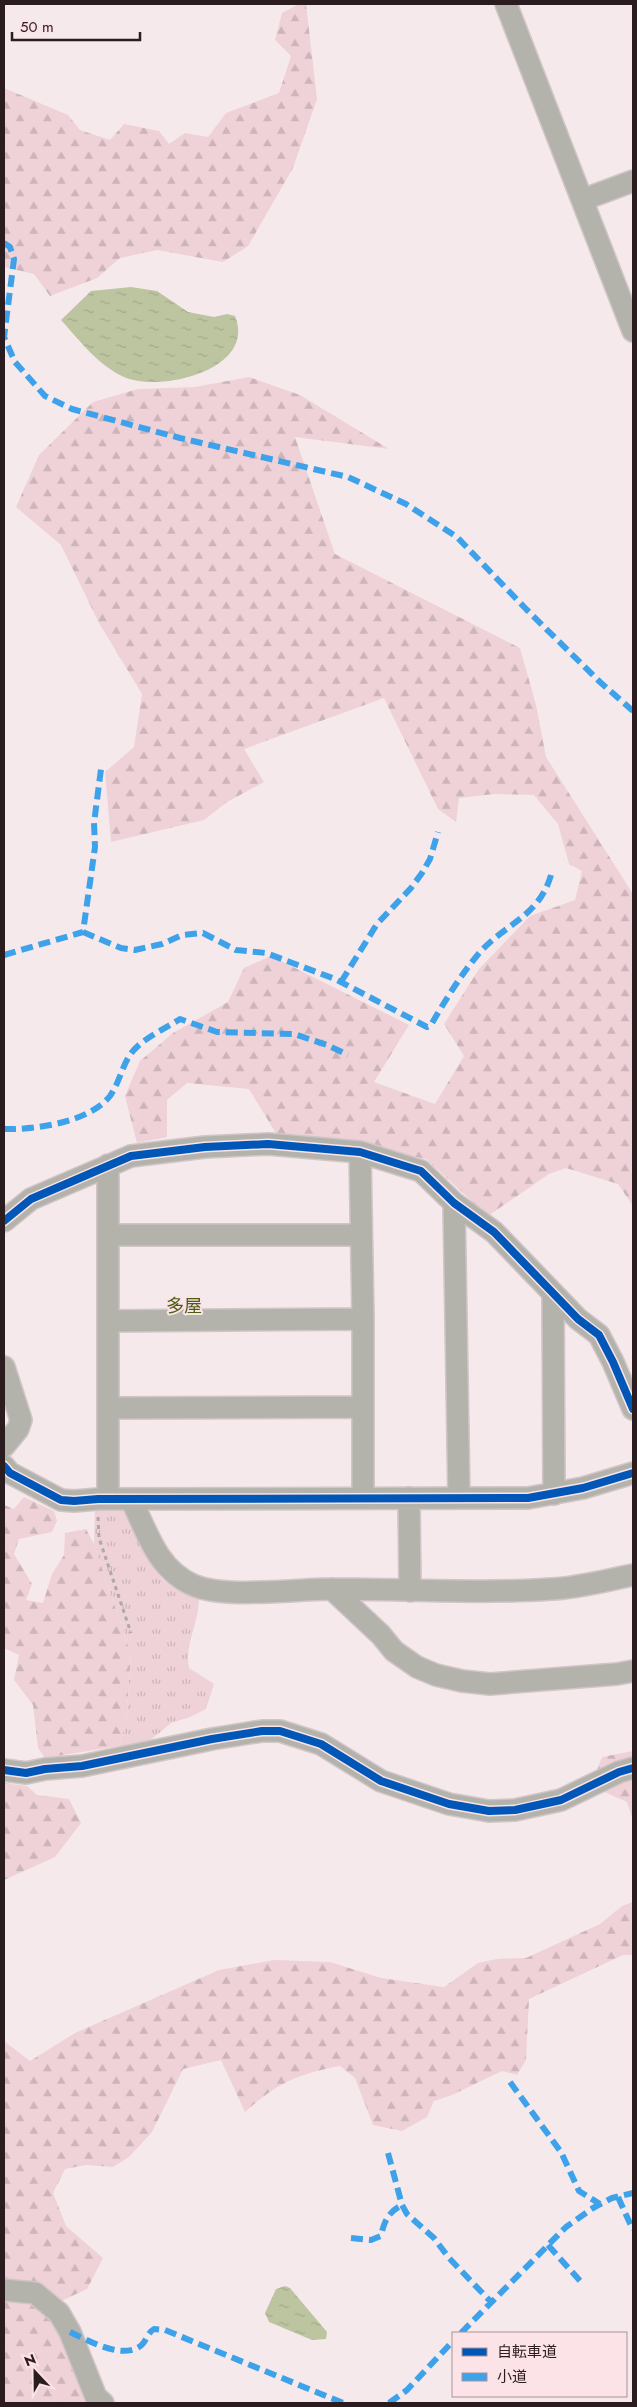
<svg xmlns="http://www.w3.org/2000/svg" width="637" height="2407" viewBox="0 0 637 2407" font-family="Jost,'Noto Sans JP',sans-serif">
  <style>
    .forest { fill: url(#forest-firs) }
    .park { fill: url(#park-tufts) }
    .water { fill: url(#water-ripples) }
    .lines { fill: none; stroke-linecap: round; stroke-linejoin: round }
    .minor-casing { stroke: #d1c5c8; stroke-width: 24 }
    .path { stroke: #adaaa6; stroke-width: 3; stroke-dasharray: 4 4; stroke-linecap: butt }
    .minor { stroke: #b3b3ac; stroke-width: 21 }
    .quiet { stroke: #3ea2ea; stroke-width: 6; stroke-dasharray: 12 6; stroke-linecap: butt }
    .cycleway-casing { stroke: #fce3e8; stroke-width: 11 }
    .cycleway { stroke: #0057b8; stroke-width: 8 }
    .labels { text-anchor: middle; stroke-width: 4; stroke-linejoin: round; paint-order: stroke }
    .quarter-label { font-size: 18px; fill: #4a5e13; stroke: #fce3e8 }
  </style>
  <defs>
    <pattern id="forest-firs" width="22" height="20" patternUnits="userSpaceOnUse" patternTransform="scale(1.25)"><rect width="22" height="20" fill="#eed2d8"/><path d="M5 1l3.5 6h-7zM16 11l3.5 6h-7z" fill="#ccb4b9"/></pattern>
    <pattern id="park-tufts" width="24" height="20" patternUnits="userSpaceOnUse" patternTransform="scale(1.25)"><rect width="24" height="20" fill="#eed2d8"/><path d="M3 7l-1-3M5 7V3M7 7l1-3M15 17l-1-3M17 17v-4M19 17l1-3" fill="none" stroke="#ccb4b9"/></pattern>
    <pattern id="water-ripples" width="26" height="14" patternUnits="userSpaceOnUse" patternTransform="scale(1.25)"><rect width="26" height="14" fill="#bdc5a0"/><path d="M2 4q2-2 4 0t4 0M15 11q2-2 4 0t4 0" fill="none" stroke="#a3a98a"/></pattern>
  </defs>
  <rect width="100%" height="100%" fill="#f6e9ec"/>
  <path class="forest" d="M299,4H306L317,99L293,168L248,246L223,262L157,250L120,258L97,278L50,296L34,274L4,267V88L68,115L80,130L110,140L124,124L159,131L169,144L185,133L208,137L226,113L279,93L291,56L275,40L282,13Z
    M249,377L300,395L389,449L295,437L335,554L520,648L536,705L546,757L633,894V1206L618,1184L566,1168L549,1174L488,1216L426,1159L356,1144L277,1135L249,1089L187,1083L167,1100V1137L137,1143L125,1096L140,1061L173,1033L228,1002L244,968L271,956L409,1025L374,1082L435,1104L464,1056L444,1024L479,969L530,916L575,900L582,871L569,864L558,824L534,795L494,794L459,798L456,822L438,809L384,698L244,749L264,782L227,802L204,820L111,842L105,772L134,747L142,694L99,623L61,545L16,507L39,455L93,402L138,389L195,387Z
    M24,1497L54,1511L57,1521L52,1532L19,1539L14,1554L32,1584L26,1600L43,1603L52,1574L64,1555L65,1533L86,1529L94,1544L131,1654L126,1724L119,1746L45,1758L38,1748L33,1705L14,1680L19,1655L4,1648V1505L14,1509Z
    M633,1751V1820L627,1802L591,1786L602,1757Z
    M4,1783L27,1786L37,1795L69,1799L81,1823L55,1857L4,1880Z
    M633,1902V1955H623L529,1999L526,2060L517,2075L502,2071L452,2095L434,2101L427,2117L402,2131L373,2125L355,2078L340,2066C298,2074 277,2083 245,2112L221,2060L183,2069L152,2132L129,2157L113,2167L86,2165L65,2169L53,2193L66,2226L103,2258L87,2289L59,2302L4,2285V2041L30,2061L75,2033L219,1970L274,1960L330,1962L381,1978L444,1987L478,1963L497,1959L526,1958L600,1924L622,1906Z
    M4,2296L28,2298L53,2314L92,2403H4Z"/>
  <path class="park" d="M95,1505L127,1510C138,1533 147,1566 166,1582C175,1590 188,1593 199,1595C200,1623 184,1643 189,1668L214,1684L206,1709L190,1717L171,1723L147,1743L119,1746L126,1724L131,1654L94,1544Z"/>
  <path class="water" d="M131,287L157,291L188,312L214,317L227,314L235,316C257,370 160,393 124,377C99,366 79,340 61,320L91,291Z
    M285,2286L290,2288L327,2332L326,2339L312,2340L269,2322L265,2313L276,2289Z"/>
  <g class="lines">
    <g class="minor-casing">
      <path id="minor" d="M506,4L633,331
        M582,200L633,181
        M360,1152L363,1319V1498
        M108,1165V1499
        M454,1203L459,1498
        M4,1221L31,1199L131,1156L205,1147L268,1144L360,1152L421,1171L454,1203L494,1232L578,1319L599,1335L613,1362L633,1409
        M108,1235H361
        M553,1293L554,1494
        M109,1321L363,1319
        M4,1367L21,1420L18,1429L4,1446
        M108,1408L363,1407
        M4,1466L10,1473L61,1500L74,1501L98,1499L528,1498L583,1488L633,1473
        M409,1498L410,1591
        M131,1499C147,1532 157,1569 193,1585C223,1599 297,1589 332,1589C405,1589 479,1594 551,1589C579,1588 607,1580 633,1575
        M332,1589L381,1635L394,1651L417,1667L436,1675L462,1681L490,1684L617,1674L633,1671
        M4,1770L26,1773L45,1769L82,1766L212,1739L262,1731H280L321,1744L381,1781L449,1804L489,1811L515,1810L561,1800L619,1772L633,1768
        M4,2290L35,2293L59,2313L70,2332L96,2397L103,2403"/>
    </g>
    <path class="path" d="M98,1517L99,1538L131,1633"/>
    <use href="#minor" class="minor"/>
    <path class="quiet" d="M4,243L10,247L14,259L13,267L4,337L15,362L45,396L72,409L180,438L348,477L406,504L457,537L527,610L600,682L633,711
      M83,932L121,948L135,950L162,944L182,935L203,933L236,950L266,953L335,979L427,1027L431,1025C444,1002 464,970 481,951C507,923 539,916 551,875
      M4,955L83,932L95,847L94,823L101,769
      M341,982L377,924L411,888L422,873L430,859L438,832
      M4,1129C35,1130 90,1122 110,1096C120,1082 122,1064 133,1051C145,1037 165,1029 180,1019L217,1032L294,1034L327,1045L348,1055
      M510,2082L561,2152L579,2191L600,2204
      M388,2153L402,2205L407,2214L434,2238L449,2258L491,2302
      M618,2197L633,2230
      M351,2238L371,2240L381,2236C384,2222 388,2212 402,2205
      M548,2245L581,2282
      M70,2332C88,2340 119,2359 139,2347C146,2343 147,2333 154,2329L165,2330L343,2403
      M461,2333L566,2227L593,2208L612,2198L633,2193
      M389,2403L407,2390L453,2341"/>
    <g class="cycleway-casing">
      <path id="cycleway" d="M4,1221L31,1199L131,1156L205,1147L268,1144L360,1152L421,1171L454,1203L494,1232L578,1319L599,1335L613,1362L633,1409
        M4,1466L10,1473L61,1500L74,1501L98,1499L528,1498L583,1488L633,1473
        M4,1770L26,1773L45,1769L82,1766L212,1739L262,1731H280L321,1744L381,1781L449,1804L489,1811L515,1810L561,1800L619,1772L633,1768"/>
    </g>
    <use href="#cycleway" class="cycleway"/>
  </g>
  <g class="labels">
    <g class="quarter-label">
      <text x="184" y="1312">多屋</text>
    </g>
  </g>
  <rect width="637" height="2407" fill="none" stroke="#2b1c20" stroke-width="10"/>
  <rect x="452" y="2332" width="175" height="65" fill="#fce3e8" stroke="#a89398"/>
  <rect x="462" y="2348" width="25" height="8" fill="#0057b8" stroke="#a89398"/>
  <text x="497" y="2357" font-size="15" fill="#2b1c20">自転車道</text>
  <rect x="462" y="2373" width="25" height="8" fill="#3ea2ea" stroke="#a89398"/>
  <text x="497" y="2382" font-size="15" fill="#2b1c20">小道</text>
  <g transform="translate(35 2372) rotate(338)" stroke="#fce3e8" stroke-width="4" paint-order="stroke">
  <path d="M0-4L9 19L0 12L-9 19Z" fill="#2b1c20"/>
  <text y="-8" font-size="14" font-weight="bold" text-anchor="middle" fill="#2b1c20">N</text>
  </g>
  <path d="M12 32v8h128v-8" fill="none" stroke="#2b1c20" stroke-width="2.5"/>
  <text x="20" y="32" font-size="15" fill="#2b1c20" stroke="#fce3e8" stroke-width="4" paint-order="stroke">50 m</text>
</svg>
